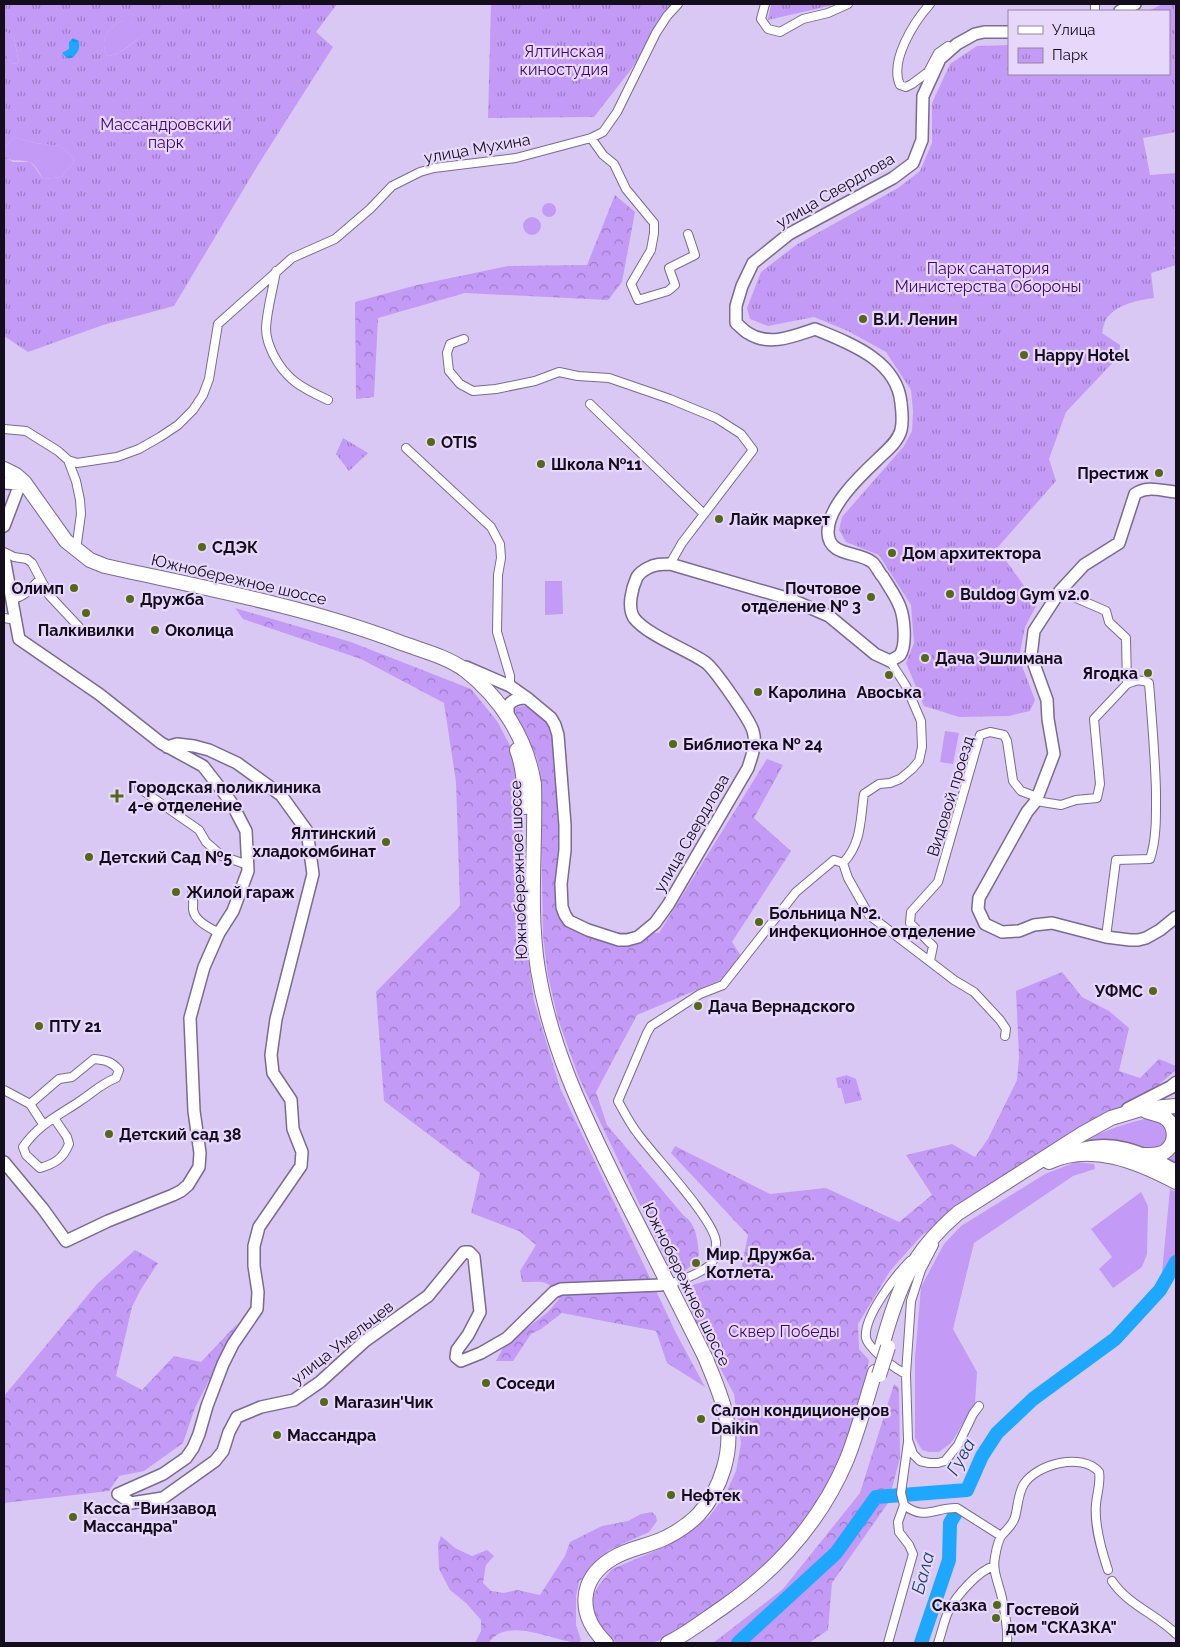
<svg xmlns="http://www.w3.org/2000/svg" width="1180" height="1647" viewBox="0 0 1180 1647" font-family="Raleway,sans-serif">
  <style>
    .grass { fill: #c39af5 }
    .forest { fill: url(#forest-crowns) }
    .park { fill: url(#park-tufts); fill-rule: evenodd }
    .water { fill: url(#water-ripples) }
    .lines { fill: none; stroke-linecap: round; stroke-linejoin: round }
    .river { stroke: #1da7fe; stroke-width: 14 }
    .street-casing { stroke: #7b6a92; stroke-width: 10 }
    .secondary-casing { stroke: #7b6a92; stroke-width: 14 }
    .primary-casing { stroke: #7b6a92; stroke-width: 15 }
    .highway-casing { stroke: #7b6a92; stroke-width: 16 }
    .street { stroke: #fff; stroke-width: 8 }
    .secondary { stroke: #fff; stroke-width: 11 }
    .primary { stroke: #fff; stroke-width: 12 }
    .highway { stroke: #fff; stroke-width: 14 }
    .highway-bridge-casing { stroke: #7b6a92; stroke-width: 16; stroke-linecap: butt }
    .highway-bridge { stroke: #fff; stroke-width: 14 }
    .poi-dot { fill: #526918; stroke: #e6d7fb; stroke-width: 2 }
    .labels { text-anchor: middle; stroke-width: 4.5; stroke-linejoin: round; paint-order: stroke }
    .park-label { font-size: 16px; fill: #43056f; stroke: #e6d7fb }
    .street-label { font-size: 16px; fill: #140d1c; stroke: #e6d7fb }
    .poi-label { font-size: 16px; font-weight: bold; fill: #140d1c; stroke: #e6d7fb; text-anchor: start }
    .water-label { font-size: 18px; font-style: italic; fill: #164669; stroke: #e6d7fb }
  </style>
  <defs>
    <pattern id="forest-crowns" width="20" height="18" patternUnits="userSpaceOnUse" patternTransform="scale(1.25)"><rect width="20" height="18" fill="#c39af5"/><path d="M2 6a3 3 0 1 1 6 0M12 15a3 3 0 1 1 6 0" fill="none" stroke="#9d7cc6"/></pattern>
    <pattern id="park-tufts" width="24" height="20" patternUnits="userSpaceOnUse" patternTransform="scale(1.25)"><rect width="24" height="20" fill="#c39af5"/><path d="M3 7l-1-3M5 7V3M7 7l1-3M15 17l-1-3M17 17v-4M19 17l1-3" fill="none" stroke="#9d7cc6"/></pattern>
    <pattern id="water-ripples" width="26" height="14" patternUnits="userSpaceOnUse" patternTransform="scale(1.25)"><rect width="26" height="14" fill="#1da7fe"/><path d="M2 4q2-2 4 0t4 0M15 11q2-2 4 0t4 0" fill="none" stroke="#1886cd"/></pattern>
  </defs>
  <rect width="100%" height="100%" fill="#dac8f4"/>
  <path class="grass" d="M122,21H130L146,33C135,40 121,55 108,56C98,42 108,27 122,21Z
    M4,32H7L14,38L19,63L12,64L6,55L4,56Z
    M14,137L35,143L60,146L74,158L73,163L61,177L43,179C40,174 36,164 29,162C20,159 16,163 4,157V149Z
    M542 210a7 7 0 1 1 14 0a7 7 0 1 1-14 0Z
    M523 226a9 9 0 1 1 18 0a9 9 0 1 1-18 0Z
    M545,581H562L563,614L545,615Z
    M945,731L959,733L953,764L940,762Z
    M1166,1114H1176V1162L1157,1155L1082,1144C1101,1129 1142,1119 1166,1114Z
    M1076,1162L1094,1164L1095,1169L1073,1176L974,1243L953,1329L977,1372L975,1404L951,1443L939,1452H929L922,1450L915,1438V1358L921,1287L944,1244L961,1226L1045,1174Z
    M1170,1189L1176,1192V1269L1161,1283Z
    M1141,1192L1148,1206L1147,1254L1142,1267L1113,1288L1099,1269L1112,1257L1091,1229Z"/>
  <path class="forest" d="M615,195L635,212L622,282L608,300L465,293L378,318L374,397L356,399L355,302L417,285L508,266L587,265Z
    M235,608L351,642L471,689L497,721L515,755L522,800L524,929L534,1001L560,1088L676,1333L705,1387L667,1363L656,1331L562,1313L541,1329L531,1334L513,1361H496L504,1346L548,1312L559,1299C550,1278 542,1282 522,1282L520,1271L536,1245L519,1231L471,1213L480,1173L384,1101L376,992L460,906L456,782L444,703L361,659L243,619Z
    M525,706L534,709L551,725L566,925L576,931L659,933L767,759L783,765L754,818L791,851L732,942L741,956L723,979L637,1015L596,1092L607,1125L684,1216C696,1223 698,1242 699,1255L691,1266L679,1276L672,1272L579,1078L558,1019L548,976L543,936L540,770L536,756L513,711L517,707Z
    M1062,972L1082,997L1109,1011L1129,1028L1119,1071L1140,1078L1159,1059L1176,1066V1070L1149,1093L1054,1144L955,1216L922,1235L890,1271L858,1324L859,1349L869,1360L862,1401L838,1470L795,1541L743,1588L678,1634L651,1643H616L598,1622L591,1599L599,1585L612,1569L669,1545L709,1517L725,1495L736,1471L741,1443L734,1394L693,1317L686,1287L741,1270L748,1235L671,1153L675,1146L770,1194L826,1188L899,1222L932,1195L906,1155L952,1144L975,1157L988,1139L1017,1080L1019,1057L1016,991Z
    M135,1250L158,1263L141,1289L132,1307L116,1376L142,1390L174,1356L201,1362L238,1323L195,1408L183,1443L144,1471L119,1476L109,1491L4,1503V1396L97,1284Z
    M894,1384L899,1388L900,1458L888,1503L832,1583L828,1630L809,1643H713L783,1589L860,1493Z
    M652,1512L656,1516L657,1521L649,1532L609,1550L579,1582L576,1596V1625L581,1640L579,1643C554,1642 507,1615 489,1643H475L481,1631V1620L466,1603L450,1590L439,1569L438,1544L441,1536L455,1548L472,1556L487,1550L494,1556L486,1565L483,1583L491,1591L504,1593L517,1590L540,1595L565,1556L570,1542L602,1526L628,1521L641,1514Z"/>
  <path class="park" d="M4,4H337L316,32L333,47L258,165L174,306L103,325L28,352L4,336V156L13,162H30L34,166L43,179L61,177L73,163L74,158L60,146L35,143L14,137L4,149V56L6,55L12,64L19,63L14,38L7,32H4ZM122,21H130L145,33C135,41 121,55 108,56C98,42 108,27 122,21Z
    M491,4H682L594,117L488,118Z
    M771,4H837L768,20Z
    M1163,4H1176V132L1143,138L1150,175L1176,173V246L1174,248L1176,252V265L1151,273L1154,298C1139,300 1117,304 1107,318C1104,322 1103,328 1102,333L1120,345L1119,356L1066,412L1049,459L1056,481L997,548L1037,604L1025,627L1019,658L1035,700L1030,711L1009,716L959,717L924,706L906,663L914,643L911,605L879,555L846,542L839,530L842,517L904,446L912,431L913,411L911,390L886,352L848,331L814,317L768,326L750,319L747,308L761,272L796,245L898,188L920,171L932,143V103L950,64L977,46L1009,45V74H1169V11H1148Z
    M343,438L368,453L349,471L336,454Z
    M847,1075L856,1079L862,1100L845,1104L841,1088H838L836,1078Z"/>
  <path class="water" d="M73,38L79,41C80,49 78,53 72,58H67L62,53L69,49V42Z"/>
  <g class="lines">
    <path class="river" d="M738,1643L836,1553L876,1497L967,1490L982,1456L997,1433L1033,1399L1115,1339L1160,1290L1176,1262
      M921,1643L949,1560L950,1523L957,1511"/>
    <g class="street-casing">
      <path id="street" d="M765,4L761,19L768,29L780,32L803,19L828,13L848,4
        M930,4C914,22 889,61 900,85L906,87L912,84L928,72L938,53L948,46
        M1095,4V11
        M591,138L603,155L614,164L626,189L654,223V233L651,250L631,284L638,300L668,291L675,285L669,268L695,255L688,234
        M276,271C273,289 267,309 266,328C266,338 269,345 273,354C286,380 302,388 328,400
        M464,339L450,344L447,353L449,371L460,384L473,391L496,389L535,381L559,372L578,376L609,378L670,399L716,418L741,434L753,450L682,543L670,564
        M590,404L704,514
        M4,429L26,431L58,451L68,460L76,481L80,500L81,514L76,550
        M406,448L491,527L500,544L501,558L498,575L497,632L510,676V686
        M68,460L77,463L117,457L139,449L160,437L178,425L193,410L203,395L209,379L218,324L292,258L335,239L370,209L392,186L420,172L434,168L516,158L591,138L603,132L617,112L656,33L667,16L678,4
        M4,552L14,557L27,559L32,563L49,595L79,627
        M1060,591L1106,611L1109,622L1126,638L1127,684C1136,680 1141,679 1149,683C1152,719 1155,755 1156,791C1156,813 1157,838 1150,859L1116,860L1106,937
        M13,599C26,596 31,588 40,579
        M4,618L16,620
        M890,661L906,686L921,721L922,747L919,761L912,769L900,779L890,783L879,784L864,794C860,820 862,843 843,863L848,878L869,915L954,980L974,992L1000,1020L1006,1029L1005,1036
        M139,788L199,830L206,842L222,856L248,865
        M1036,801L1061,805L1076,800L1097,798L1100,784L1094,719L1127,684
        M192,893C194,899 193,903 193,909C194,921 210,928 219,933
        M930,961L933,946L910,923L911,912L938,882L980,735L990,732L1004,735L1007,741L1013,781L1021,791L1037,797
        M4,1090L30,1104L59,1079L72,1077L94,1059C105,1060 111,1061 119,1070L116,1078C99,1085 94,1092 80,1101C58,1116 39,1124 23,1147L26,1155L40,1168C54,1164 63,1159 69,1144L67,1137L54,1118
        M30,1104L43,1124
        M934,1245L921,1270L911,1301L906,1374L908,1440L913,1454L920,1461L929,1463H938L945,1461L958,1445L973,1414L979,1406
        M666,1284C677,1283 703,1272 711,1264C715,1258 716,1249 716,1242C714,1219 654,1156 638,1134C630,1124 624,1112 618,1101L647,1033L651,1026L700,994L723,985L796,892L834,860L843,863
        M906,1374C895,1369 869,1349 866,1338C863,1317 896,1275 910,1261
        M904,1505C924,1521 936,1507 957,1508L1001,1536
        M1112,1581C1128,1605 1156,1614 1176,1634
        M888,1643L913,1554L909,1545L899,1532L898,1522L904,1505L901,1493L908,1442
        M938,1643C942,1632 944,1620 949,1610C957,1595 978,1571 994,1566
        M1007,1643C1008,1629 1005,1612 1002,1598C999,1584 992,1571 995,1557C996,1551 998,1540 1002,1535C1007,1529 1013,1525 1015,1517C1018,1507 1018,1493 1024,1484C1037,1464 1082,1452 1099,1472C1101,1484 1097,1492 1096,1504C1094,1525 1101,1549 1108,1570"/>
    </g>
    <g class="secondary-casing">
      <path id="secondary" d="M1120,11L1135,4
        M4,483L20,484L4,526
        M1176,492C1162,491 1147,485 1135,494L1119,543L1084,565L1060,591L1034,631L1031,656L1047,700L1048,719L1054,754L1036,801L1027,812L979,898L978,909L985,924L1002,932L1019,931L1034,925L1052,923L1106,937L1130,940H1138L1146,938L1160,930L1176,917
        M4,557L19,639L99,694L161,743L203,766L231,802L246,831L248,871L233,911L219,933L204,967L190,1018L194,1111L200,1153L199,1167L188,1185L181,1191L173,1195L108,1221L66,1241L43,1209L4,1162
        M466,667L510,686L527,698L551,718L555,725L558,735L565,825V850L561,884L562,907L565,915L569,921L588,930L619,940H627L638,937L655,923L668,905L748,768C752,755 757,744 753,731C750,720 714,668 705,662C686,649 647,635 634,618C627,607 632,588 637,577C639,574 644,570 648,568C655,564 662,564 670,564L790,599L829,616L875,654L890,661C893,659 898,657 900,655C907,645 904,617 900,607C896,596 889,587 883,577C879,573 876,565 872,562C858,551 829,557 828,533C827,507 860,476 878,459C886,451 898,442 901,430C903,422 902,411 901,403C897,360 849,343 815,329C794,336 769,347 748,333C744,331 740,326 736,323V306L742,286L753,263L789,234L893,178L913,163L922,140L923,96L940,59L957,44L975,34L984,32H1009
        M508,717V706C512,699 519,698 527,698
        M118,1494L163,1474L186,1458L193,1448L199,1434L207,1406L223,1364L233,1344L257,1309L258,1292L254,1266V1246L259,1227L301,1166L302,1152L293,1129L291,1100L273,1073L271,1055L276,1019L313,874L307,831L281,795L237,763L209,750L194,746L177,744L167,747
        M118,1494L131,1503L163,1498L215,1461L223,1451L229,1432L237,1417L261,1407L294,1400L320,1382L365,1341L428,1296L464,1252H469L474,1257L480,1312L468,1335L457,1350L456,1357L461,1361L481,1353L507,1338L554,1292L561,1289L661,1285"/>
    </g>
    <g class="primary-casing">
      <path id="primary" d="M1128,1109L1171,1087L1176,1083
        M1074,1152C1110,1137 1144,1153 1176,1171"/>
    </g>
    <g class="highway-casing">
      <path id="highway" d="M4,469L16,475L24,482L66,541L90,560L105,566C204,588 304,606 399,642C420,650 446,656 465,670C501,698 527,739 534,784C536,846 528,909 538,970C550,1045 582,1112 615,1179C645,1239 676,1298 706,1359C713,1377 722,1396 726,1416C734,1450 721,1490 698,1515C689,1524 677,1532 667,1537C650,1546 629,1548 613,1558C578,1579 577,1615 606,1643
        M517,750C524,768 525,788 525,807
        M1144,1155C1152,1155 1161,1156 1167,1150C1178,1140 1175,1122 1162,1116C1157,1114 1151,1113 1146,1111
        M1049,1162C1091,1142 1138,1162 1176,1182
        M882,1346C898,1288 911,1253 958,1213L1082,1134L1111,1118L1141,1109L1176,1106
        M668,1643C687,1634 704,1620 722,1608C777,1570 821,1521 847,1459C858,1431 866,1401 875,1372"/>
    </g>
    <use href="#street" class="street"/>
    <use href="#secondary" class="secondary"/>
    <use href="#primary" class="primary"/>
    <use href="#highway" class="highway"/>
    <g class="highway-bridge-casing">
      <path id="highway-bridge" d="M879,1375L888,1347"/>
    </g>
    <use href="#highway-bridge" class="highway-bridge"/>
  </g>
  <g class="poi-dot">
    <circle cx="863" cy="319" r="5"/>
    <circle cx="1024" cy="355" r="5"/>
    <circle cx="431" cy="442" r="5"/>
    <circle cx="541" cy="464" r="5"/>
    <circle cx="1159" cy="473" r="5"/>
    <circle cx="719" cy="519" r="5"/>
    <circle cx="202" cy="547" r="5"/>
    <circle cx="892" cy="553" r="5"/>
    <circle cx="74" cy="588" r="5"/>
    <circle cx="950" cy="594" r="5"/>
    <circle cx="871" cy="597" r="5"/>
    <circle cx="130" cy="599" r="5"/>
    <circle cx="86" cy="613" r="5"/>
    <circle cx="155" cy="630" r="5"/>
    <circle cx="925" cy="658" r="5"/>
    <circle cx="1148" cy="673" r="5"/>
    <circle cx="889" cy="675" r="5"/>
    <circle cx="758" cy="692" r="5"/>
    <circle cx="673" cy="744" r="5"/>
    <path d="M114.5 788.5h5v5h5v5h-5v5h-5v-5h-5v-5h5z"/>
    <circle cx="386" cy="842" r="5"/>
    <circle cx="89" cy="857" r="5"/>
    <circle cx="176" cy="892" r="5"/>
    <circle cx="759" cy="922" r="5"/>
    <circle cx="1153" cy="991" r="5"/>
    <circle cx="698" cy="1006" r="5"/>
    <circle cx="39" cy="1026" r="5"/>
    <circle cx="109" cy="1134" r="5"/>
    <circle cx="696" cy="1263" r="5"/>
    <circle cx="486" cy="1383" r="5"/>
    <circle cx="324" cy="1402" r="5"/>
    <circle cx="701" cy="1419" r="5"/>
    <circle cx="277" cy="1435" r="5"/>
    <circle cx="671" cy="1495" r="5"/>
    <circle cx="73" cy="1517" r="5"/>
    <circle cx="997" cy="1605" r="5"/>
    <circle cx="996" cy="1618" r="5"/>
  </g>
  <g class="labels">
    <g class="park-label">
      <text x="564" y="57">Ялтинская<tspan x="564" dy="18">киностудия</tspan></text>
      <text x="166" y="130">Массандровский<tspan x="166" dy="18">парк</tspan></text>
      <text x="988" y="274">Парк санатория<tspan x="988" dy="18">Министерства Обороны</tspan></text>
      <text x="784" y="1337">Сквер Победы</text>
    </g>
    <g class="street-label">
      <text transform="translate(477 148) rotate(-10)" y="6">улица Мухина</text>
      <text transform="translate(835 190) rotate(-30)" y="6">улица Свердлова</text>
      <text transform="translate(239 579) rotate(13)" y="6">Южнобережное шоссе</text>
      <text transform="translate(950 796) rotate(-73)" y="6">Видовой проезд</text>
      <text transform="translate(691 833) rotate(-60)" y="6">улица Свердлова</text>
      <text transform="translate(518 870) rotate(-92)" y="6">Южнобережное шоссе</text>
      <text transform="translate(687 1284) rotate(64)" y="6">Южнобережное шоссе</text>
      <text transform="translate(342 1342) rotate(-38)" y="6">улица Умельцев</text>
    </g>
    <g class="poi-label">
      <text x="873" y="325">В.И. Ленин</text>
      <text x="1034" y="361">Happy Hotel</text>
      <text x="441" y="448">OTIS</text>
      <text x="551" y="470">Школа №11</text>
      <text x="1149" y="479" text-anchor="end">Престиж</text>
      <text x="729" y="525">Лайк маркет</text>
      <text x="212" y="553">СДЭК</text>
      <text x="902" y="559">Дом архитектора</text>
      <text x="64" y="594" text-anchor="end">Олимп</text>
      <text x="861" y="594" text-anchor="end">Почтовое<tspan x="861" dy="18">отделение № 3</tspan></text>
      <text x="960" y="600">Buldog Gym v2.0</text>
      <text x="140" y="605">Дружба</text>
      <text x="86" y="636" text-anchor="middle">Палкивилки</text>
      <text x="165" y="636">Околица</text>
      <text x="935" y="664">Дача Эшлимана</text>
      <text x="1138" y="679" text-anchor="end">Ягодка</text>
      <text x="768" y="698">Каролина</text>
      <text x="889" y="698" text-anchor="middle">Авоська</text>
      <text x="683" y="750">Библиотека № 24</text>
      <text x="128" y="793">Городская поликлиника<tspan x="128" dy="18">4-е отделение</tspan></text>
      <text x="376" y="839" text-anchor="end">Ялтинский<tspan x="376" dy="18">хладокомбинат</tspan></text>
      <text x="99" y="863">Детский Сад №5</text>
      <text x="186" y="898">Жилой гараж</text>
      <text x="769" y="919">Больница №2.<tspan x="769" dy="18">инфекционное отделение</tspan></text>
      <text x="1143" y="997" text-anchor="end">УФМС</text>
      <text x="708" y="1012">Дача Вернадского</text>
      <text x="49" y="1032">ПТУ 21</text>
      <text x="119" y="1140">Детский сад 38</text>
      <text x="706" y="1260">Мир. Дружба.<tspan x="706" dy="18">Котлета.</tspan></text>
      <text x="496" y="1389">Соседи</text>
      <text x="334" y="1408">Магазин'Чик</text>
      <text x="711" y="1416">Салон кондиционеров<tspan x="711" dy="18">Daikin</tspan></text>
      <text x="287" y="1441">Массандра</text>
      <text x="681" y="1501">Нефтек</text>
      <text x="83" y="1514">Касса "Винзавод<tspan x="83" dy="18">Массандра"</tspan></text>
      <text x="987" y="1611" text-anchor="end">Сказка</text>
      <text x="1006" y="1615">Гостевой<tspan x="1006" dy="18">дом "СКАЗКА"</tspan></text>
    </g>
    <g class="water-label">
      <text transform="translate(961 1457) rotate(-61)" y="6">Гува</text>
      <text transform="translate(923 1573) rotate(-75)" y="6">Бала</text>
    </g>
  </g>
  <rect width="1180" height="1647" fill="none" stroke="#140d1c" stroke-width="10"/>
  <rect x="1008" y="10" width="162" height="65" fill="#e6d7fb" stroke="#9286a2"/>
  <rect x="1018" y="26" width="25" height="8" fill="#ffffff" stroke="#9286a2"/>
  <text x="1052" y="35" font-size="15" fill="#140d1c">Улица</text>
  <rect x="1018" y="48" width="25" height="15" fill="url(#park-tufts)" stroke="#9286a2"/>
  <text x="1052" y="60" font-size="15" fill="#140d1c">Парк</text>
</svg>
